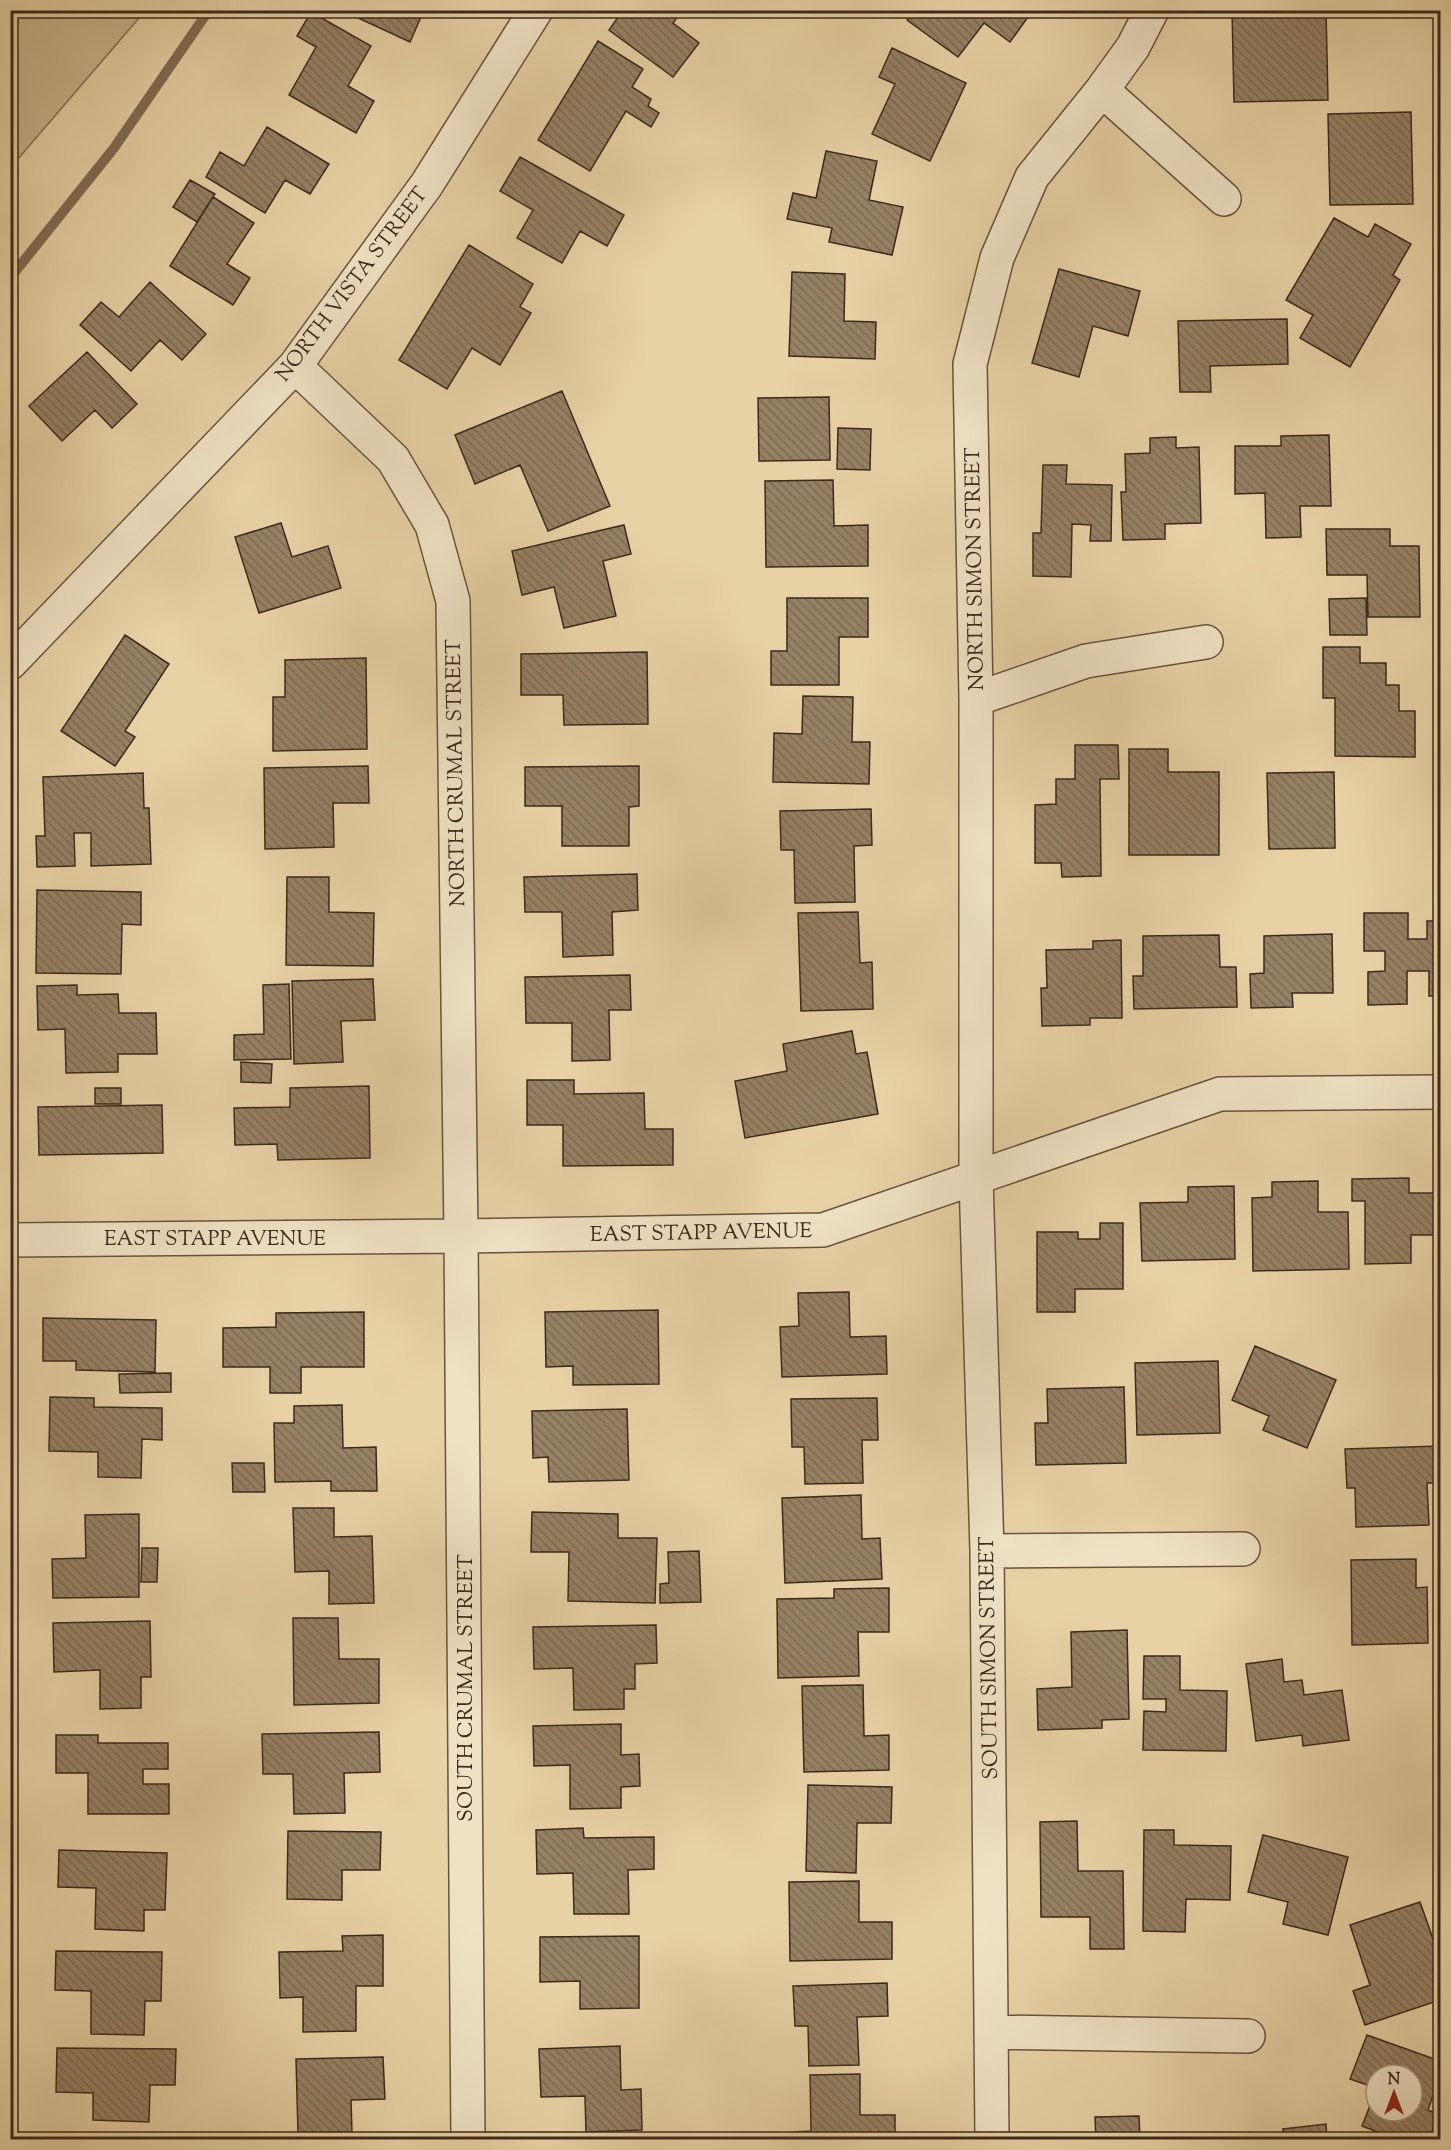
<svg xmlns="http://www.w3.org/2000/svg" width="1451" height="2150" viewBox="0 0 1451 2150" font-family="'Sorts Mill Goudy',serif">
  <style>
    .grass { fill: #cab58e; stroke: #846f56; stroke-width: 1.5 }
    .lines { fill: none; stroke-linecap: round; stroke-linejoin: round }
    .stream { stroke: #806c53; stroke-width: 10 }
    .building { fill: url(#building-back-hatch); stroke: #3d291d; stroke-width: 1.5 }
    .minor-casing { stroke: #68533f; stroke-width: 36 }
    .minor { stroke: #efe2c4; stroke-width: 33 }
    .labels { text-anchor: middle; stroke-width: 6; stroke-linejoin: round; paint-order: stroke }
    .street-label { font-size: 21px; fill: #3d291d; stroke: #efe2c4 }
  </style>
  <defs>
    <pattern id="building-back-hatch" width="6" height="6" patternUnits="userSpaceOnUse" patternTransform="scale(1.5)"><rect width="6" height="6" fill="#958164"/><path d="M-1 5l2 2M0 0l6 6M5-1l2 2" fill="none" stroke="#7b6a52"/></pattern>
  </defs>
  <rect width="100%" height="100%" fill="#e7d2a5"/>
  <filter id="stains"><feTurbulence type="fractalNoise" baseFrequency=".00333" numOctaves="4"/><feColorMatrix values="0 0 0 0 .2 0 0 0 0 .09 0 0 0 0 .02 0 0 0 .5 -.17"/></filter>
  <radialGradient id="worn" r=".72"><stop offset=".6" stop-color="#630" stop-opacity="0"/><stop offset="1" stop-color="#630" stop-opacity=".3"/></radialGradient>
  <path class="grass" d="M11,10L145,11L11,167L10,11Z"/>
  <g class="lines">
    <path class="stream" d="M10,278L114,148L209,10"/>
  </g>
  <path class="building" d="M341,10H424L410,42Z
    M623,10H682L673,23L699,43L673,77L609,30Z
    M913,10H1033L1010,42L984,23L958,57L907,20Z
    M1232,10H1326L1328,100L1234,102Z
    M311,12L371,46L348,86L374,101L356,133L289,95L316,47L297,36Z
    M598,41L643,69L632,87L651,99L648,106L659,113L651,127L626,111L590,171L538,140Z
    M892,48L966,83L930,161L872,134L895,84L879,77Z
    M1411,112L1413,204L1330,205L1328,114Z
    M267,127L329,164L310,194L285,180L265,213L206,177L220,152L244,166Z
    M826,151L877,161L869,200L903,207L892,255L829,242L832,228L787,219L793,193L816,198Z
    M520,157L624,215L607,246L580,231L562,263L517,238L533,210L500,191Z
    M190,180L215,194L197,222L173,207Z
    M213,197L254,223L227,264L250,278L233,305L170,266Z
    M1334,218L1368,237L1375,224L1411,244L1393,275L1400,280L1350,367L1300,338L1313,315L1286,300Z
    M469,245L533,284L520,307L531,313L500,365L472,348L447,389L399,360Z
    M1059,269L1140,291L1128,336L1093,326L1079,377L1032,363Z
    M792,272L845,274L844,321L876,322L875,359L789,356Z
    M150,282L206,334L182,360L160,340L131,371L80,325L101,302L119,317Z
    M1287,319L1288,364L1210,366L1211,392H1180L1178,321Z
    M87,352L137,404L112,428L95,410L62,441L29,406Z
    M562,391L610,506L548,531L520,465L475,484L455,435Z
    M829,397L830,460L759,461L758,398Z
    M838,428L871,429L870,470L837,469Z
    M1329,435L1331,506H1300L1301,537L1266,538L1265,493L1235,494V446H1281V436Z
    M1176,437V448L1199,447L1201,523L1165,524V539L1123,540L1121,492H1126L1125,454L1150,453V438Z
    M1043,465H1067L1066,484L1112,485L1111,541H1090L1091,525L1072,524L1071,577L1033,576V533H1041Z
    M833,480L834,526L868,525V566L766,567L765,481Z
    M281,523L292,557L328,546L341,588L259,613L235,537Z
    M624,525L631,554L603,561L616,616L564,628L554,587L522,595L512,551Z
    M1326,529H1390V546H1419L1420,617H1368L1367,575H1327Z
    M787,598H868V637H839V685H771V651H787Z
    M1366,598L1367,635H1330L1329,599Z
    M125,635L169,664L125,731L135,737L115,766L61,731Z
    M1323,647H1360V663H1386V685H1399V711H1415V757L1335,756V698H1323Z
    M647,652L648,724L564,725L563,695H521V654Z
    M366,658L367,749L273,751V697H285V660Z
    M803,696L853,697L852,742H870L869,784L773,782L774,733L802,734Z
    M1075,745H1118L1119,779H1100L1101,876L1062,877L1061,863H1035V805L1056,804V779H1075Z
    M1129,749H1168V772H1219V855H1129Z
    M368,766L369,803H333L334,847L265,849L264,768Z
    M639,766V806L629,807V846H562V806H525V767Z
    M1334,772L1335,848L1269,849L1267,773Z
    M143,773L144,808H149L151,864L91,866V833H74L75,866L37,867L36,836H45L43,777Z
    M871,809L872,845L854,846L855,902L795,903L794,850H781L780,811Z
    M637,874L638,910L612,912L613,955L563,957L562,912H525L524,877Z
    M287,877H329V912L374,913L373,966L286,965Z
    M37,890L141,892V925L122,924L121,974L36,973Z
    M858,912L860,963L872,962L873,1009L801,1011L798,913Z
    M1364,913H1408V939H1427V921H1440V996H1429V971H1407V1004L1368,1005V972L1385,971V951H1364Z
    M1332,934L1333,993H1292L1293,1007L1251,1008L1250,974L1264,973V936Z
    M1219,935L1220,967H1236L1237,1007L1134,1009L1133,976H1143V936Z
    M1121,940L1122,1018H1090V1025L1042,1026L1041,988H1047L1046,950L1093,949V941Z
    M630,975L631,1010H609L610,1060L572,1061V1023H526L525,977Z
    M373,979L375,1020L341,1021L343,1062L294,1064L292,981Z
    M289,984L291,1059L234,1060V1035L264,1034L263,985Z
    M77,985V995L118,994L119,1013H156L157,1054H118V1072L66,1073L65,1029L38,1030L37,986Z
    M852,1031L856,1054L867,1052L878,1114L745,1138L735,1081L787,1071L783,1044Z
    M241,1062L272,1064L271,1083L241,1082Z
    M527,1080H574V1094L644,1093L645,1129H673V1165L563,1166V1125H527Z
    M369,1086L370,1158L278,1160L277,1144L235,1145L234,1108L290,1107V1088Z
    M95,1088H121V1104H95Z
    M162,1105L163,1153L39,1155L38,1107Z
    M1409,1178V1193H1440V1235H1411V1263L1365,1264V1201H1352V1179Z
    M1318,1181V1212H1348L1349,1269L1253,1271L1252,1198L1272,1197V1182Z
    M1234,1186L1235,1259L1142,1261L1140,1203L1188,1202V1187Z
    M1100,1223H1123V1289H1075V1312H1037V1232H1078V1239H1100Z
    M849,1292L850,1337L886,1336L887,1374L782,1377L780,1327L799,1326L798,1293Z
    M658,1310L659,1384L573,1385V1366L546,1367L545,1312Z
    M364,1312V1367H301V1393H270V1367H223V1328L276,1327V1313Z
    M43,1318L156,1320L155,1372L76,1370V1361H43Z
    M1255,1346L1336,1380L1307,1448L1263,1430L1269,1416L1232,1400Z
    M1218,1361L1220,1433L1137,1435L1135,1363Z
    M171,1373V1392L120,1393L119,1374Z
    M1124,1387L1126,1463L1036,1465L1035,1423H1048L1047,1389Z
    M50,1397L94,1398V1407L162,1408V1440L142,1439L141,1478L98,1477V1452L49,1451Z
    M877,1398L878,1440H862L863,1483L805,1484L804,1447H792L791,1399Z
    M342,1405L343,1448L376,1447L377,1491H331V1481L275,1482L274,1423H294V1406Z
    M627,1409L629,1480L549,1482L548,1457L533,1458L532,1411Z
    M1440,1446V1483H1427L1429,1525L1356,1527L1355,1488H1347L1345,1449Z
    M232,1463H264L265,1492H233Z
    M861,1495L862,1539L880,1538L882,1579L785,1583L782,1498Z
    M293,1508H334V1537L372,1536L374,1603L329,1604V1571L295,1572Z
    M532,1512L618,1514V1538H657L655,1603L568,1601L569,1552H531Z
    M139,1514V1597L53,1598L52,1559L86,1558L85,1515Z
    M142,1548H158L157,1582H141Z
    M699,1551L701,1602L660,1603V1584L669,1583L668,1552Z
    M1416,1559V1588L1427,1587L1428,1643L1352,1645L1351,1560Z
    M889,1588V1632H858L859,1676L778,1678L777,1599L834,1598V1589Z
    M293,1618H338L339,1659H379V1703L294,1705Z
    M150,1621L151,1677H141V1708L100,1709V1670L54,1672L53,1623Z
    M656,1625L657,1663L635,1664V1689H624V1709L574,1710L573,1668L534,1669L533,1627Z
    M1127,1630L1129,1719L1102,1720V1728L1038,1730L1037,1689L1072,1687L1071,1632Z
    M1144,1656H1180V1690L1227,1691L1226,1751L1143,1750L1144,1711L1166,1712V1699H1143Z
    M1282,1659L1284,1682L1302,1680L1304,1695L1342,1690L1349,1740L1303,1746L1302,1735L1256,1741L1246,1664Z
    M863,1685L864,1736L889,1735V1770L804,1772L802,1686Z
    M621,1724V1755L639,1754L640,1786L621,1787V1808L570,1809V1765L534,1766L533,1726Z
    M379,1732L380,1772L344,1773L345,1813L294,1814L293,1774H263L262,1734Z
    M56,1735H98V1743H168V1769H143V1784H169V1814H88V1773H56Z
    M808,1785L892,1787L891,1823H857L856,1873L806,1871Z
    M1077,1821L1078,1871H1123L1124,1949H1090V1917H1041L1040,1822Z
    M583,1828L584,1838L654,1837V1869L628,1870L629,1914H574L573,1873L537,1874L536,1830Z
    M1144,1830H1174V1845L1231,1846L1230,1900L1186,1899L1185,1932L1143,1931Z
    M288,1831L381,1832L380,1870H342V1900L287,1899Z
    M1263,1835L1348,1857L1328,1935L1283,1924L1288,1902L1248,1892Z
    M59,1850L167,1853L165,1910H144V1931L95,1929L96,1888L58,1887Z
    M859,1881V1922H892V1959L790,1961L789,1882Z
    M1420,1902L1433,1939L1440,1936V1967L1433,1969L1440,1993V2000L1365,2025L1353,1991L1370,1985L1350,1925Z
    M383,1935V1986H356V2031L303,2032V1997L280,1998L279,1952L343,1951L342,1936Z
    M639,1936V2008L580,2009V1981L540,1982V1937Z
    M56,1951L162,1952L161,2001H145L144,2035L91,2034V1991L55,1990Z
    M887,1983L888,2016L857,2017L859,2065L809,2066L808,2026H795L793,1986Z
    M1367,2035L1440,2061V2075L1428,2110L1438,2114L1429,2140H1399L1362,2126L1376,2090V2111H1412V2075H1376V2088L1350,2079Z
    M620,2046L621,2090L641,2089L642,2130L586,2132L585,2096L541,2097L539,2049Z
    M57,2048L176,2049L175,2085H150L149,2122L93,2120V2093L56,2092Z
    M383,2057L385,2099L351,2100L352,2132L298,2133L296,2059Z
    M860,2074V2115H895V2140H794V2132L811,2131L810,2075Z
    M1139,2116L1140,2140H1096L1095,2117Z
    M1326,2124L1327,2140H1283V2129Z
    M1189,2136V2140H1148V2137Z"/>
  <g class="lines">
    <g class="minor-casing">
      <path id="minor" d="M1102,90L1224,199
        M295,366L393,459L432,525L453,601L461,1236L468,2140
        M10,663L295,366L427,184L536,10
        M976,699L1086,661L1206,642
        M10,1240L461,1236L823,1230L1220,1094L1440,1092
        M987,1551L1243,1549
        M992,2032L1248,2036
        M992,2140L987,1551L976,1177V699L970,364L997,258L1032,177L1102,90L1133,47L1152,10"/>
    </g>
    <use href="#minor" class="minor"/>
  </g>
  <g class="labels">
    <g class="street-label">
      <text transform="translate(351 284) rotate(-53)" y="7">NORTH VISTA STREET</text>
      <text transform="translate(974 569) rotate(-91)" y="7">NORTH SIMON STREET</text>
      <text transform="translate(455 773) rotate(-91)" y="7">NORTH CRUMAL STREET</text>
      <text transform="translate(701 1232) rotate(-1)" y="7">EAST STAPP AVENUE</text>
      <text x="215" y="1245">EAST STAPP AVENUE</text>
      <text transform="translate(988 1658) rotate(-91)" y="7">SOUTH SIMON STREET</text>
      <text transform="translate(465 1688) rotate(-90)" y="7">SOUTH CRUMAL STREET</text>
    </g>
  </g>
  <rect width="1451" height="2150" fill="none" stroke="#e7d2a5" stroke-width="36"/>
  <rect x="12" y="12" width="1427" height="2126" fill="none" stroke="#3d291d" stroke-width="3"/>
  <rect x="18" y="18" width="1415" height="2114" fill="none" stroke="#3d291d" stroke-width="1.5"/>
  <g transform="translate(1394 2093)"><circle r="28" fill="#efe2c4" stroke="#a89881" stroke-width="1.5"/>
  <path d="M0-4.5L10 22L0 15L-10 22Z" fill="#8f2418"/>
  <text y="-9" font-size="16" font-weight="bold" text-anchor="middle" fill="#3d291d">N</text>
  </g>
  <rect width="100%" height="100%" filter="url(#stains)"/>
  <rect width="100%" height="100%" fill="url(#worn)"/>
</svg>
